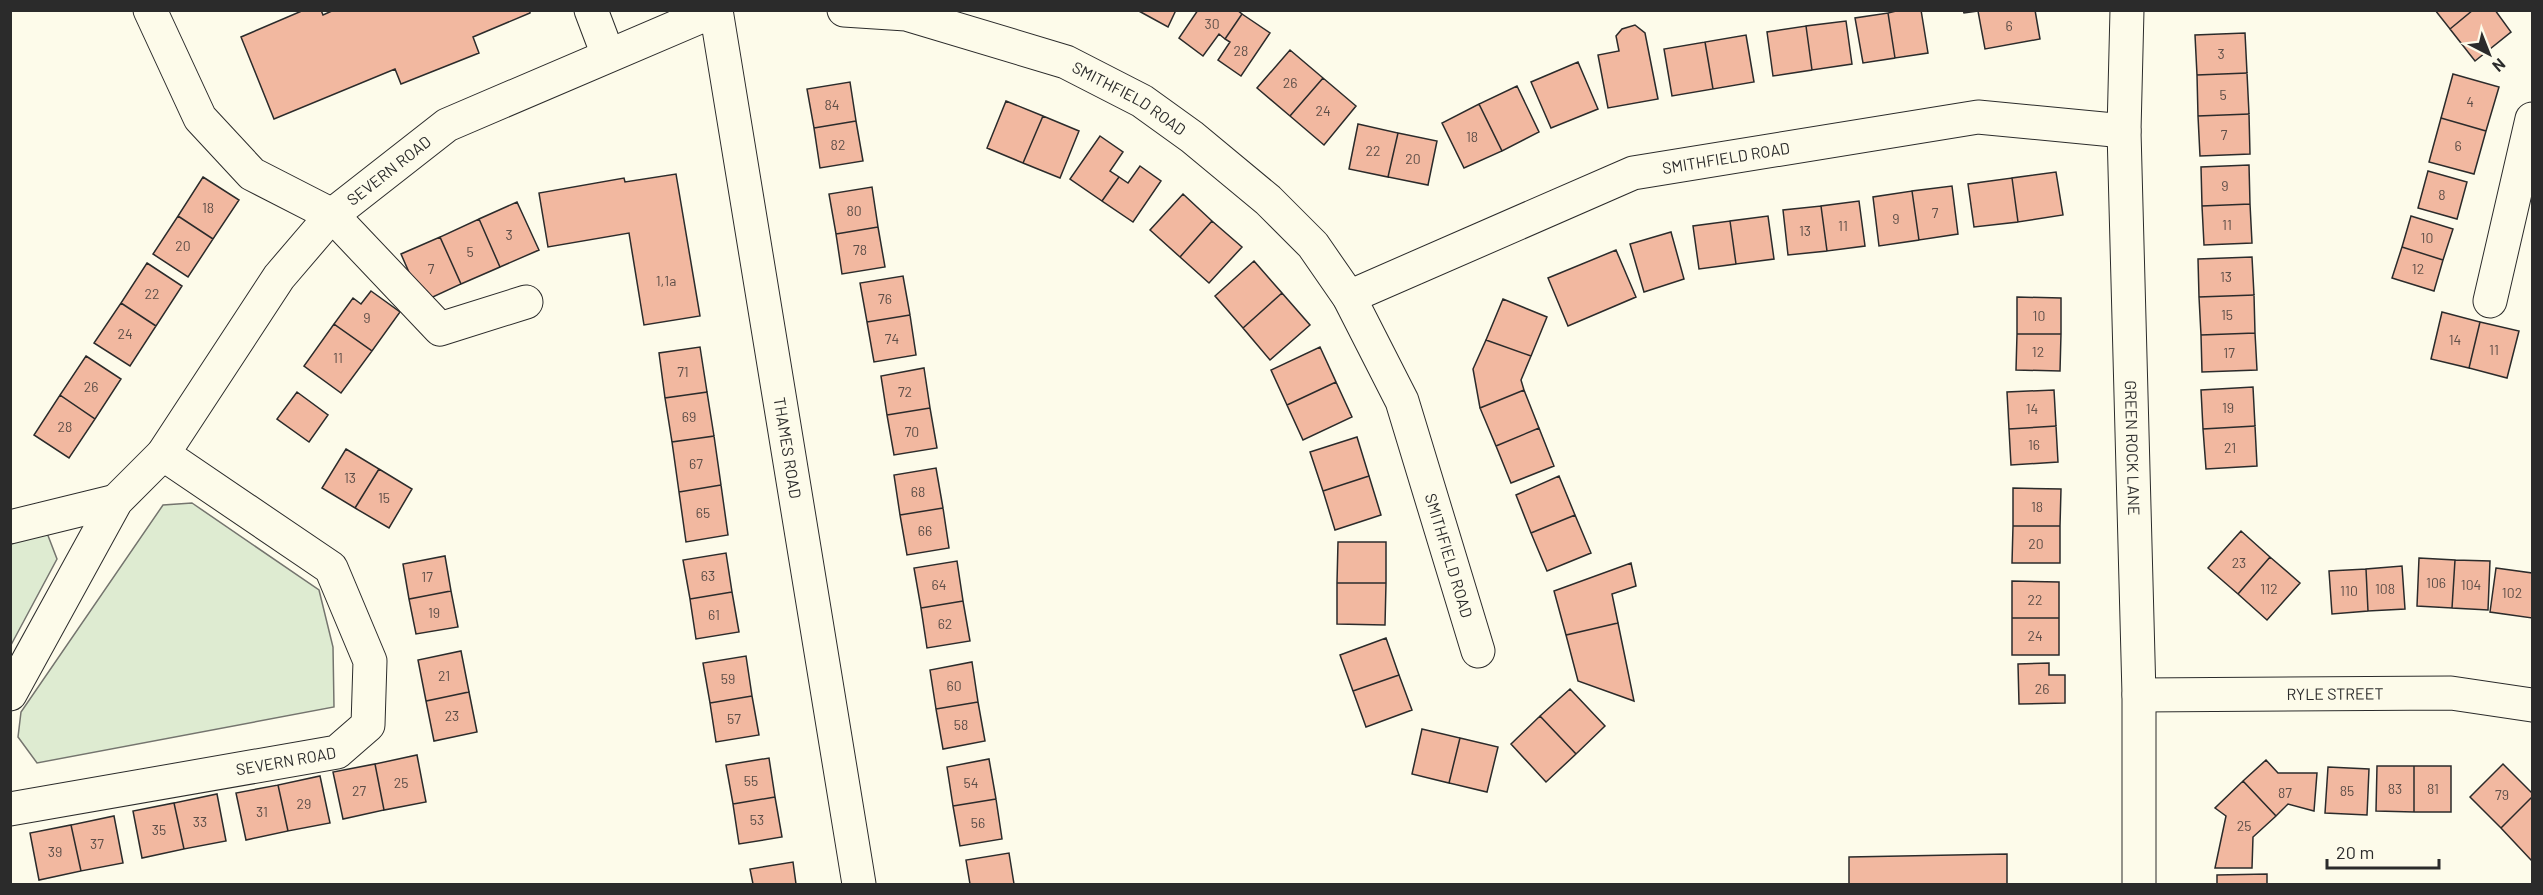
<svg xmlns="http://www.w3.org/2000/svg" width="2543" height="895" viewBox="0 0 2543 895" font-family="Barlow,sans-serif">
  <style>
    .green { fill: #deebd1; stroke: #74746e; stroke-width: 1.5 }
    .building { fill: #f2b8a0; stroke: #2b2b2b; stroke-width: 1.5 }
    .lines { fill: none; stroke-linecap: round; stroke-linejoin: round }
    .minor-casing { stroke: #2b2b2b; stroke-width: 35 }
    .minor { stroke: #fdfbea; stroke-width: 33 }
    .labels { text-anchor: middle; stroke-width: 4.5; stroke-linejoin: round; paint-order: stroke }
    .number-label { font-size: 14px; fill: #5d4e48 }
    .street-label { font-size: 16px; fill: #2b2b2b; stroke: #fdfbea }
  </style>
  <rect width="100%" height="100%" fill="#fdfbea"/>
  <path class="green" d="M192,503L319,590L333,647L334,707L37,763L18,737L21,712L163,505Z
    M47,533L57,559L11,645V543Z"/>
  <path class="building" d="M304,10H321L323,15L334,10H530V13L473,37L479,53L401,84L395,69L274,119L241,37Z
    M1137,10H1176L1168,27Z
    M1198,10H1237L1242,14L1225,39L1219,34L1203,56L1179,38Z
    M1900,10H1921L1928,53L1895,58L1888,13Z
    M1963,10H2035L2040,39L1985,49L1978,11L1964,13Z
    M2435,10H2473L2450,29Z
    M2473,10H2495L2511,32L2475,61L2450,29Z
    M1888,13L1895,58L1863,63L1855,18Z
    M1242,14L1270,33L1241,76L1218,60L1230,42L1225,39Z
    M1846,21L1852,64L1812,70L1806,26Z
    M1635,25L1645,33L1658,99L1608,108L1598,55L1619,51L1616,36L1622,29Z
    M1806,26L1812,70L1773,76L1767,32Z
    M2245,33L2247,73L2197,75L2195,35Z
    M1746,35L1754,82L1713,89L1705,42Z
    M1705,42L1713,89L1672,96L1664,49Z
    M1290,50L1323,78L1290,116L1257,88Z
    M1578,62L1598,109L1551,128L1531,82Z
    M2247,73L2249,114L2198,116L2197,75Z
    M2453,74L2499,87L2486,131L2441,118Z
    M1323,78L1356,106L1324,145L1290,116Z
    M850,82L856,121L814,128L807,89Z
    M1517,86L1539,132L1502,151L1479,104Z
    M1006,101L1043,116L1023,163L987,148Z
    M1479,104L1502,151L1464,168L1442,123Z
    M2249,114L2250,154L2200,156L2198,116Z
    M1043,116L1079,131L1060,178L1023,163Z
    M2441,118L2486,131L2474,174L2429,162Z
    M856,121L863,161L820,168L814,128Z
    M1358,124L1398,133L1388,177L1349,169Z
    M1398,133L1437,141L1428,185L1388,177Z
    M1100,136L1123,152L1110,171L1119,177L1102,201L1070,179Z
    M2249,165L2250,204L2202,206L2201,167Z
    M1140,166L1161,181L1133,222L1102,201L1119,177L1128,183Z
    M2428,171L2467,182L2457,219L2418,208Z
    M2056,172L2063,215L2018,222L2012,178Z
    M676,174L700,316L644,325L629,233L548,247L539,193L624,178L625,182Z
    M203,177L239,200L213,239L178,216Z
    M2012,178L2018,222L1974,227L1968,184Z
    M1952,186L1958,234L1919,240L1912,191Z
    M872,187L878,227L836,234L829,194Z
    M1912,191L1919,240L1879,246L1873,197Z
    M1183,194L1212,221L1180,257L1150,230Z
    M1859,201L1865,246L1827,251L1821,206Z
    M517,202L539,250L500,267L479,219Z
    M2250,204L2252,243L2204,245L2202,206Z
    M1821,206L1827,251L1788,255L1783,210Z
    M178,216L213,239L188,277L153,254Z
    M1768,216L1774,259L1736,264L1730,221Z
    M2411,216L2453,229L2443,260L2402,247Z
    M479,219L500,267L461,284L440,237Z
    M1212,221L1242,247L1209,283L1180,257Z
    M1730,221L1736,264L1699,269L1693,226Z
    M878,227L885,267L842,274L836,234Z
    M1671,232L1684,279L1644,292L1630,244Z
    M440,237L461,284L422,302L401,254Z
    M2402,247L2443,260L2434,291L2392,278Z
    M1616,250L1636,297L1568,326L1548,278Z
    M2252,257L2254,295L2199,297L2198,259Z
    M1254,261L1282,293L1243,328L1215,296Z
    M147,263L182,286L156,326L121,303Z
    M903,276L910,315L867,322L860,283Z
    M371,291L400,312L372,351L334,324L353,298L361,304Z
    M1282,293L1310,325L1270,360L1243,328Z
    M2254,295L2255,333L2201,335L2199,297Z
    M2017,297L2061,298V334H2017Z
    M1503,299L1547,317L1531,356L1486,340Z
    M121,303L156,326L130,366L94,343Z
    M2442,312L2480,322L2469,368L2431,359Z
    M910,315L916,355L874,362L867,322Z
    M2480,322L2519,331L2507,378L2469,368Z
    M334,324L372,351L341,393L304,366Z
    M2255,333L2257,370L2202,372L2201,335Z
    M2017,334H2061L2060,371L2016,370Z
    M1486,340L1531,356L1521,380L1524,390L1480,408L1473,369Z
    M700,347L707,392L665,398L659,353Z
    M1320,347L1336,382L1287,405L1271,370Z
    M86,356L121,379L95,419L60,395Z
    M924,368L930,408L887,415L881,376Z
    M1336,382L1352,417L1303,440L1287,405Z
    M2253,387L2255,426L2203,429L2201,390Z
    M1524,390L1539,428L1496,446L1480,408Z
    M2054,390L2056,426L2009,429L2007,392Z
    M297,392L328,415L309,442L277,419Z
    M707,392L714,436L672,442L665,398Z
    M60,395L95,419L69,458L34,435Z
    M930,408L937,448L894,455L887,415Z
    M2056,426L2058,462L2011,465L2009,429Z
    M2255,426L2257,466L2206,469L2203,429Z
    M1539,428L1554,466L1511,483L1496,446Z
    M714,436L721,485L679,492L672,442Z
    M1357,437L1369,476L1323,491L1310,452Z
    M346,449L379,469L355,508L322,488Z
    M936,468L943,508L900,515L894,475Z
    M379,469L412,489L389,528L355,508Z
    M1369,476L1381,515L1335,530L1323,491Z
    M1559,476L1575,515L1531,533L1516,495Z
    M721,485L728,535L686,542L679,492Z
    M2013,488L2061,489L2060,526H2013Z
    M943,508L949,548L907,555L900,515Z
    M1575,515L1591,553L1547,571L1531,533Z
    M2013,526H2060V563H2012Z
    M2241,531L2270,557L2238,594L2208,568Z
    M1338,542H1386V583H1337Z
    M726,553L732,592L690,599L683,560Z
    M445,556L451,591L409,599L403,564Z
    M2270,557L2300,583L2267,620L2238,594Z
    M2419,558L2455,560L2452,608L2417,606Z
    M2455,560L2490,561L2488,610L2452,608Z
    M957,561L963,601L921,608L914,568Z
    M1631,563L1636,586L1612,594L1618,623L1566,635L1554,591Z
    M2402,566L2405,609L2368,611L2366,569Z
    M2496,568L2532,573V618L2490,612Z
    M2366,569L2368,611L2332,614L2329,571Z
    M2012,581L2059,582V618H2012Z
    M1337,583H1386L1385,625L1337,624Z
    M451,591L458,627L416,634L409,599Z
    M732,592L739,632L696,639L690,599Z
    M963,601L970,641L927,648L921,608Z
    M2012,618H2059V655H2012Z
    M1618,623L1634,701L1578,681L1566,635Z
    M1386,638L1399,675L1353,691L1340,655Z
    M461,651L469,692L426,701L418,660Z
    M746,656L752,696L710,703L703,663Z
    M972,662L978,702L936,709L930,670Z
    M2049,663V675H2065V703L2019,704L2018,664Z
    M1399,675L1412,710L1366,727L1353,691Z
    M1570,689L1605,726L1576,754L1540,716Z
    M469,692L477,732L434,741L426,701Z
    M752,696L759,735L716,742L710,703Z
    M978,702L985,741L943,749L936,709Z
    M1540,716L1576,754L1546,782L1511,744Z
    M1422,729L1460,738L1449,783L1412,774Z
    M1460,738L1498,747L1487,792L1449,783Z
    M417,755L426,802L384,810L375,764Z
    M769,758L775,797L733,804L726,765Z
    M989,759L996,799L953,806L947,767Z
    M2266,760L2278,773H2317L2314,811L2288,804L2276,816L2243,781Z
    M375,764L384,810L343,819L333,772Z
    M2503,764L2532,793V797L2501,828L2470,797Z
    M2377,766H2414V812L2376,811Z
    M2414,766H2451V812H2414Z
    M2328,767L2369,769L2367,815L2325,813Z
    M320,776L330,823L288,831L278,785Z
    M2243,781L2276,816L2253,837L2252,868H2215L2226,816L2215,808Z
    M278,785L288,831L246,840L236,793Z
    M217,794L226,841L184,849L174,803Z
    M775,797L782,837L739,844L733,804Z
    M2532,797V859L2531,860L2501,828Z
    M996,799L1002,839L960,846L953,806Z
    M174,803L184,849L142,858L133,811Z
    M114,816L123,863L81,871L71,825Z
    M71,825L81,871L39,880L30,833Z
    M1009,853L1014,884H970L966,860Z
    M2007,854V884H1849V857Z
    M793,862L796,884H753L750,869Z
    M2267,874V884H2217V875Z"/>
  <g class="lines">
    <g class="minor-casing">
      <g id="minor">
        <path d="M150,10L200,118L252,174L332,215L440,329L526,302"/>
        <path d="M591,10L608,55"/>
        <path id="s1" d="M844,10L906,14L1066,62L1142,101L1192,137L1268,200L1313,245L1349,297L1402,401L1478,651"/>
        <path id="s2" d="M2127,10L2124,131L2139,695V884"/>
        <path id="s3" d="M1349,297L1633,173L1978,117L2124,131"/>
        <path d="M2490,301L2532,119"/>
        <path d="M10,527L116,501"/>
        <path id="s4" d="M10,694L116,501L163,454L279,277L332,215L447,125L716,10L859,884"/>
        <path id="s5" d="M2139,695L2451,693L2532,705"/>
        <path id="s6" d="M10,809L337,752L368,725L370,661L331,568L163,454"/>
      </g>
    </g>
    <use href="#minor" class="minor"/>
  </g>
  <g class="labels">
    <g class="number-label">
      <text x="1212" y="29">30</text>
      <text x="2009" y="31">6</text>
      <text x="1241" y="56">28</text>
      <text x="2221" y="59">3</text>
      <text x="1290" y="88">26</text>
      <text x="2223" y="100">5</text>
      <text x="2470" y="107">4</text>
      <text x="832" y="110">84</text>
      <text x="1323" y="116">24</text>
      <text x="2224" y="140">7</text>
      <text x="1472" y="142">18</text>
      <text x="838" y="150">82</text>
      <text x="2458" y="151">6</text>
      <text x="1373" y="156">22</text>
      <text x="1413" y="164">20</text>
      <text x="2225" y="191">9</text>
      <text x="2442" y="200">8</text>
      <text x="208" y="213">18</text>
      <text x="854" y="216">80</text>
      <text x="1935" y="218">7</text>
      <text x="1896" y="224">9</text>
      <text x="2227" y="230">11</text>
      <text x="1843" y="231">11</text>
      <text x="1805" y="236">13</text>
      <text x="509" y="240">3</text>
      <text x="2427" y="243">10</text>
      <text x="183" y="251">20</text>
      <text x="860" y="255">78</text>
      <text x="470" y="257">5</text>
      <text x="431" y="274">7</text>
      <text x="2418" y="274">12</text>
      <text x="2226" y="282">13</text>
      <text x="666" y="286">1,1a</text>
      <text x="152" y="299">22</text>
      <text x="885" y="304">76</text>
      <text x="2227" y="320">15</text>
      <text x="2039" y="321">10</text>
      <text x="367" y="323">9</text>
      <text x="125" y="339">24</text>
      <text x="892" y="344">74</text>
      <text x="2455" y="345">14</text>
      <text x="2494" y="355">11</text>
      <text x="2038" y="357">12</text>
      <text x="2229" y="358">17</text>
      <text x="338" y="363">11</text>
      <text x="683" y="377">71</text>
      <text x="91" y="392">26</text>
      <text x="905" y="397">72</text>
      <text x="2228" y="413">19</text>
      <text x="2032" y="414">14</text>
      <text x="689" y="422">69</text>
      <text x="65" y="432">28</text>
      <text x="912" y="437">70</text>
      <text x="2034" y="450">16</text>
      <text x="2230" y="453">21</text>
      <text x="696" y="469">67</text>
      <text x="350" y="483">13</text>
      <text x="918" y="497">68</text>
      <text x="384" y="503">15</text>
      <text x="2037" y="512">18</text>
      <text x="703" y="518">65</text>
      <text x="925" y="536">66</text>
      <text x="2036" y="549">20</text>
      <text x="2239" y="568">23</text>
      <text x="708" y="581">63</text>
      <text x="427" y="582">17</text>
      <text x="2436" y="588">106</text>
      <text x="939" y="590">64</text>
      <text x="2471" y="590">104</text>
      <text x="2269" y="594">112</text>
      <text x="2385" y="594">108</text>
      <text x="2349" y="596">110</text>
      <text x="2512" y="598">102</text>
      <text x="2035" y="605">22</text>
      <text x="434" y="618">19</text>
      <text x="714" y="620">61</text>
      <text x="945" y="629">62</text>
      <text x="2035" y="641">24</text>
      <text x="444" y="681">21</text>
      <text x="728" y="684">59</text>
      <text x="954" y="691">60</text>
      <text x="2042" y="694">26</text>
      <text x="452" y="721">23</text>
      <text x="734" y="724">57</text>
      <text x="961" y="730">58</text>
      <text x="751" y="786">55</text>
      <text x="401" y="788">25</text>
      <text x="971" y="788">54</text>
      <text x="2395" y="794">83</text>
      <text x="2433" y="794">81</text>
      <text x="359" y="796">27</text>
      <text x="2347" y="796">85</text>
      <text x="2285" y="798">87</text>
      <text x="2502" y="800">79</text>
      <text x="304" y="809">29</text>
      <text x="262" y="817">31</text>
      <text x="757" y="825">53</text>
      <text x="200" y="827">33</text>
      <text x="978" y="828">56</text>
      <text x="2244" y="831">25</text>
      <text x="159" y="835">35</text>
      <text x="97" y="849">37</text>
      <text x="55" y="857">39</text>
    </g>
    <g class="street-label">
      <text dy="6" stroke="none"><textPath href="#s1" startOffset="302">SMITHFIELD ROAD</textPath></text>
      <text dy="6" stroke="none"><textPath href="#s3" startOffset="404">SMITHFIELD ROAD</textPath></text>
      <text dy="6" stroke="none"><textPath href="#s4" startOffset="652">SEVERN ROAD</textPath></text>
      <text dy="6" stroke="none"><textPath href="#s2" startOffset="438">GREEN ROCK LANE</textPath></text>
      <text dy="6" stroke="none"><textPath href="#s4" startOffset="1462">THAMES ROAD</textPath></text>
      <text dy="6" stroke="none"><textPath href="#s1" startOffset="880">SMITHFIELD ROAD</textPath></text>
      <text dy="6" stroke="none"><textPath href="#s5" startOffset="196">RYLE STREET</textPath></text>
      <text dy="6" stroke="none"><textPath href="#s6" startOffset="280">SEVERN ROAD</textPath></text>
    </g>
  </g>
  <rect width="2543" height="895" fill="none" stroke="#2b2b2b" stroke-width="24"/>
  <g transform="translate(2489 54) rotate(138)" stroke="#fdfbea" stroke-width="4.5" paint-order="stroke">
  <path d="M0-4.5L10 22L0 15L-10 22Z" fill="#2b2b2b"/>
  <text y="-9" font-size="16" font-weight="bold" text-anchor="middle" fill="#2b2b2b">N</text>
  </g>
  <path d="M2327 859v9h112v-9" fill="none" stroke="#2b2b2b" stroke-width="3"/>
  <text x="2336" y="859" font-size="18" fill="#2b2b2b" stroke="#fdfbea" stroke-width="4.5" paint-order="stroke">20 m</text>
</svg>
